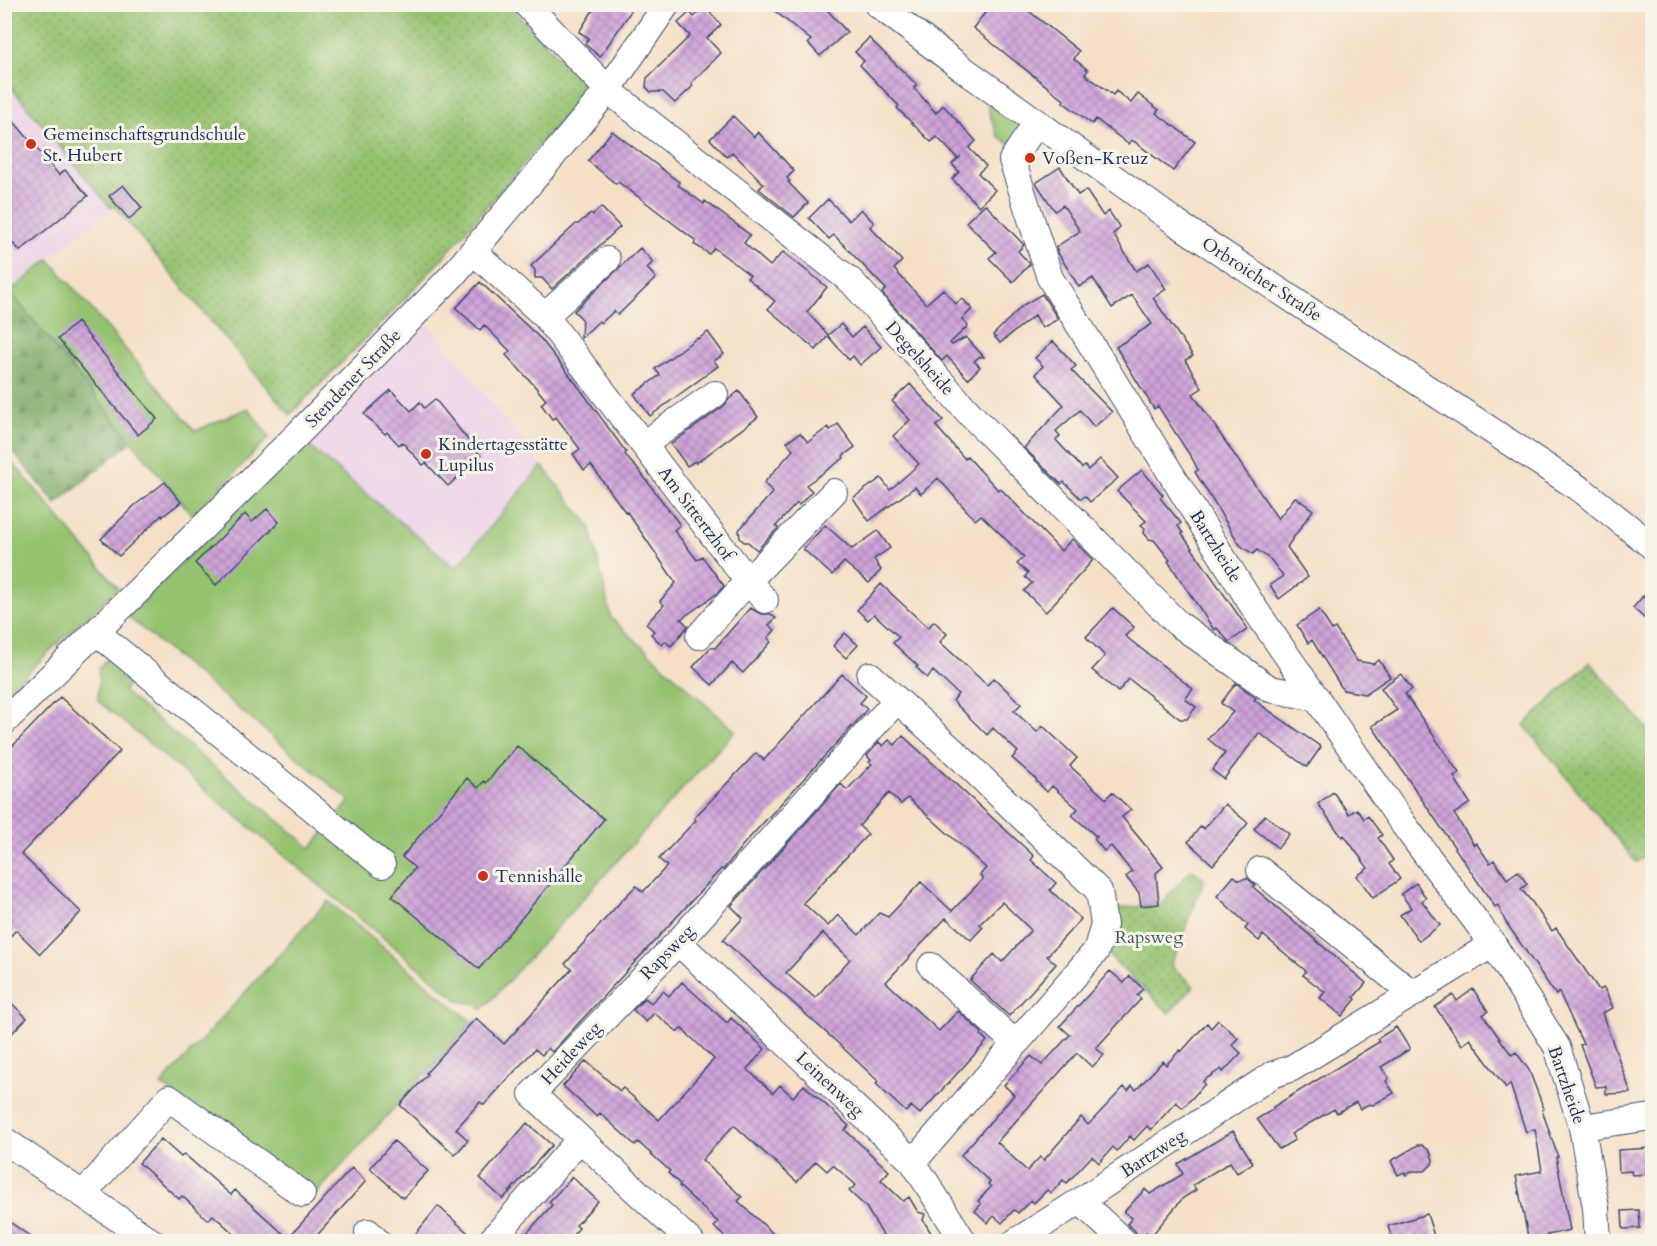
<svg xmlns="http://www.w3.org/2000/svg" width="1657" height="1246" viewBox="0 0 1657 1246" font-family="Cardo,serif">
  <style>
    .built { fill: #edd0e8 }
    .grass { fill: #95c270; stroke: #587867; stroke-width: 1.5 }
    .forest { fill: url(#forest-firs); stroke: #4a6c60; stroke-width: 1.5 }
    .park { fill: url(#park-dots); stroke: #587867; stroke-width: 1.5 }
    .building { fill: url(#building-cross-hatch); fill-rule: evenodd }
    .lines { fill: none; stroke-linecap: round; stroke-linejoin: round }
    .minor-casing { stroke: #3c4a6e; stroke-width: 28 }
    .minor { stroke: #fff; stroke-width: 26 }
    .poi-dot { fill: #c8321e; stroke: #f7f3e8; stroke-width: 2 }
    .labels { text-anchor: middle; stroke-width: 6; stroke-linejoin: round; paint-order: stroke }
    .poi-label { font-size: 18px; fill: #1b2f5e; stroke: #f7f3e8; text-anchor: start }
    .street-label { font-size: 18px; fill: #1b2f5e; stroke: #f7f3e8 }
    .park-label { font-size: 18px; fill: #405b63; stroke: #f7f3e8 }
  </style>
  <defs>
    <pattern id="forest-firs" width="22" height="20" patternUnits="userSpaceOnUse" patternTransform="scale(1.5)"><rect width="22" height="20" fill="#78a862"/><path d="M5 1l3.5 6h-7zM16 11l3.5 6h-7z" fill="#628954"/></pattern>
    <pattern id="park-dots" width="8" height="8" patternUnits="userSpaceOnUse" patternTransform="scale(1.5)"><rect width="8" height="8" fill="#95c270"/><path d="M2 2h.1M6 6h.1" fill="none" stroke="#799e5f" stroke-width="1.8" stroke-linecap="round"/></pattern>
    <pattern id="building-cross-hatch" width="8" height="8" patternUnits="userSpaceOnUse" patternTransform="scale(1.5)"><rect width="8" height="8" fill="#cfa3d9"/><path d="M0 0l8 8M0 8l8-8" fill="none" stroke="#a785b3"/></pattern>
  </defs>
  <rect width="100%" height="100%" fill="#f7f3e8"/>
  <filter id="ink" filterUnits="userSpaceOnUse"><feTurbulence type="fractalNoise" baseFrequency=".0167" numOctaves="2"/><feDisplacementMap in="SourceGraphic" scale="12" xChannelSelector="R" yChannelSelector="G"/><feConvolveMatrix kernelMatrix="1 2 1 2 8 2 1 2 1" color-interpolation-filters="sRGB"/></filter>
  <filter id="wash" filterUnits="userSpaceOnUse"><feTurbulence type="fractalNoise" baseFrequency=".008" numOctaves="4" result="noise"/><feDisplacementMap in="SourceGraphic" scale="24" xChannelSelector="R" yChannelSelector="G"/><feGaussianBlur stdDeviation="1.35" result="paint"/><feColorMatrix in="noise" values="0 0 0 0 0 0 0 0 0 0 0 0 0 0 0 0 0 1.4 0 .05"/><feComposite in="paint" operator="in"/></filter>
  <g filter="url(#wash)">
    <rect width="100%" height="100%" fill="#f5e0c7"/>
    <path class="built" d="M4,80L111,208L5,296H4Z
      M426,320L542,466L456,569L305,443Z"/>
    <path class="grass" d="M984,91L1022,126L1011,145L998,136L990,115Z
      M49,259L195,431L248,408L269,437L193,516L10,292Z
      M305,443L456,568L542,466L590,526L611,618L735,731L482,1010L476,1004L459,1001L98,701L99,668L108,658L133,679L123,691L311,848L350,801L127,616Z
      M4,452L118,588L53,648L5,695Z
      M328,901L472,1022L316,1194L161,1085Z"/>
    <path class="forest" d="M10,292L132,441L56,504L5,442L4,296Z"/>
    <path class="park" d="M4,5H508L582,80L586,91L447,253L397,307L290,415L114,206L111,208L5,80Z
      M1590,662L1652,734V865L1644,857L1636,862L1524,725Z
      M1192,869L1204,880L1171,965L1194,986L1169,1013L1109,956L1116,934L1117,909L1160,904Z"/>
    <g id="blocks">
      <path class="building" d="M597,4H621L631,11L600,57L585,44L589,38L579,32Z
        M766,4H822L847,32L820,56L808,43L811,40Z
        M992,4H1020L1079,51L1074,59L1088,70L1085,74L1113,95L1116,91L1131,103L1138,94L1159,110L1156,113L1195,142L1173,171L1135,142L1131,140L1128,144L1096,119L1092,124L1063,102L1064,100L973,28Z
        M705,7L721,25L707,38L721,53L691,83L693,86L675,103L663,92H651L646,87L647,78L690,36L678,23L690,12L694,17Z
        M869,38L917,85L914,88L936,113L943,105L976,141L969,148L986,166L978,173L995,190L979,206L952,179L959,172L952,164L961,156L958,159L937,137L931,142L897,108L899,106L860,65L864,61L855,52Z
        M4,110L59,175L65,170L88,196L20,251L14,244L4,251Z
        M733,116L754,137L758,132L794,171L787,178L790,181L788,182L808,203L794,217L759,189L764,184L732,152L727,157L710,139Z
        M612,131L679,182L678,185L704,204L705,201L750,235L744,243L770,266L783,252L827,287L807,312L828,335L841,324L852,337L863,327L881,347L860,365L853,356L849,360L828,336L816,350L768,309L775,301L747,278L750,275L714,248L709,254L694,244L696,241L644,201L618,182L616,184L588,161Z
        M1060,167L1078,195L1086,190L1103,216L1109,211L1120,228L1113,234L1136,271L1149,263L1166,289L1153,298L1193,356L1185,360L1202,388L1193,394L1278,519L1295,497L1313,510L1287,547L1308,577L1279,599L1270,585L1283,576L1271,560L1257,550L1253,554L1240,545L1195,472L1198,470L1193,460L1158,406L1154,409L1116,347L1152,324L1132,295L1112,308L1093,278L1079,287L1058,253L1056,247L1080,231L1063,205L1055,211L1036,183Z
        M123,185L142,208L129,219L109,196Z
        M828,199L849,221L861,209L874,223L870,227L902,261L894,269L926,304L943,289L956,304L962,298L972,309L962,319L968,326L950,343L952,345L966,337L984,357H979L974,361L980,367L968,379L947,356L942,361L882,293L886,289L834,235L829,239L809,218Z
        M985,204L1024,245L1018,251L1030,264L1013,282L989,258L996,252L966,222Z
        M601,207L620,227L552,289L542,278H535V270L531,266L576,224H578L591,213L593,215Z
        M640,248L653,262L647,268L656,278L618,315L614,311L601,323L599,321L581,338L582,319L574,311Z
        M480,282L541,339L578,386L626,452L625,454L630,461L638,469L680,525L674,530L697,560L702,556L724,586L718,593L681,619L688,626L671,646L665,641L662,645L651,634L654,631L646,624L664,605L660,601L676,583L639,529L627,512L626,513L591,465L584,470L573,454L580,449L556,417L552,419L541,404L546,400L533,384L506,355L510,351L484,325L480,330L456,308Z
        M1042,294L1058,319L1042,328L1035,315L1000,343L993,335L1023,305Z
        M77,322L157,419L138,435L58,339Z
        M708,332L724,354L714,361L718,366L650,416L634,394L660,375L655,369L697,338L698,339Z
        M1053,341L1076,366L1071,370L1112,412L1094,427L1080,410L1056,431L1060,436L1056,440L1082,468L1085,466L1088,470L1100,459L1118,478L1090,502L1085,496L1081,499L1064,482L1061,484L1024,448L1064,405L1035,374L1043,366L1035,358Z
        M910,384L943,420L936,426L965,459L967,456L998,490L1000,488L1061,551L1072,539L1093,560L1046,612L1024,591L1032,583L1025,577L1028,573L1017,564L1024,557L981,515L975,520L938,478L921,494L915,487L869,521L853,498L881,478L890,490L919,464L893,436L910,420L892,401Z
        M391,390L411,411L420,402L424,408L435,399L481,456L448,486L426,463L423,465L402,442L399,445L387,432L385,434L364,414Z
        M739,391L758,417L696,463L695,461L687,466L671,444L724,406L729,399Z
        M838,424L855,447L843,456L844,458L806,485L812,491L799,505L797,503L776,526L778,528L757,550L748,542H744L740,538L739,530L773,492L764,483L793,450L787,442L800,433L808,442L828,427L830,430Z
        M1142,470L1163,495L1160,498L1181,523L1178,526L1183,533L1182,534L1248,629L1229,642L1217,628L1214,630L1168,561L1170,560L1154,540L1149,539L1144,533L1145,528L1141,525L1146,521L1117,491Z
        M165,482L181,502L163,516L162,515L119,556L101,539L134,506Z
        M267,509L279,522L216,585L195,563L245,514L252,522Z
        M825,525L852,549L878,531L890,548L874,559L881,570L869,583L844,562L832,575L803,549Z
        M881,584L928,628L934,621L947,634L940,642L987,685L994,678L1021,704L1014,711L1037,732L1043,726L1077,758L1070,766L1106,799L1112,792L1131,810L1122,817L1163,867L1156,873L1159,904L1141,906L1139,893L1126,877L1132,872L1111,846L1104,851L1094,839L1097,837L1072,815L1078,809L1052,786L1047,792L1036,781L1037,780L1012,758L1018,752L993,728L987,735L953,701L958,694L933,671L927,678L916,667L918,666L893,643L899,637L874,614L868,620L857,610Z
        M1643,596L1653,604V626L1633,608Z
        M750,608L761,614H770L776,618L769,625L775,630L768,638L771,642L743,673L732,663L712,685L693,667L710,648H715Z
        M1113,608L1134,627L1125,636L1193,689L1185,699L1196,707L1187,719H1180L1129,679L1118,692L1092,670L1105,656L1086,637Z
        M1319,610L1332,630L1335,628L1357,661L1373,664L1379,660L1390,677L1365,694L1343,690L1312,640L1308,643L1297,625Z
        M845,633L858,645L846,658L833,646Z
        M842,674L866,696L860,703L867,709L856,722L742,846L723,870L721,869L552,1052L548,1048L542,1055L535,1049L484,1105L480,1102L456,1129L468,1140L455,1155L400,1105L427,1075L426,1073L476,1018L504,1044L572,969L565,964L623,899L636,886L643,892L667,866L659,859L696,820L694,818L756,753L764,760Z
        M1401,674L1412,689L1405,694L1459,773L1454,777L1470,803L1454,814L1474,845L1476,843L1490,863L1494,860L1507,879L1518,871L1527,884L1521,889L1532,902L1552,931L1556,928L1599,990L1604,988L1613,1008L1602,1013L1631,1093L1606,1094V1086L1596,1087L1580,1045L1583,1044L1559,992L1556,995L1505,921L1498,905L1495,907L1372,726L1397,710L1381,688Z
        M1236,683L1256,698L1254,700L1321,747L1307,767L1259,733L1224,779L1212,770L1225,753L1208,739L1233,712L1221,703Z
        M60,697L120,751L21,854L81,912L40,954L16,930L4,943V755Z
        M903,736L1034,856L1031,860L1056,883L1050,890L1081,919L1047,956L1056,964L1009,1016L970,980L994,954L1002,962L1031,930L1002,902L980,924L983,927L971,940L946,918L886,982L939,1031L958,1011L982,1033L981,1035L987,1041L920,1114L911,1106L906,1112L876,1084L878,1081L840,1045L723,940L743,918L731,906L841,784L847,790L872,764L869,762L871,760L867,756L879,742L883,746L889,740L895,745ZM889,793L901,804L908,798L934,821L986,868L980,875L983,879L952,911L921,882L888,917L879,913L859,935L838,915L828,926L803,903L868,834L859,826ZM823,933L850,959L815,998L786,973Z
        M517,746L604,819L479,969L392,896L415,868L402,857L467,778L478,788L484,781L486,783Z
        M1333,792L1349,814L1357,809L1364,819L1368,816L1382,835L1378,838L1393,860L1389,864L1400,879L1373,898L1357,876L1368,868L1344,835L1342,837L1318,804Z
        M1225,804L1248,823L1213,865L1188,842L1201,826L1204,829Z
        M1265,815L1289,834L1278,848L1254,829Z
        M1234,876L1239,880L1247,878L1255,885L1253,887L1366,983L1354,997L1356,999L1342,1016L1320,998L1325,992L1303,975L1306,971L1263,935L1259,941L1245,929L1248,925L1217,896Z
        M1416,883L1426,898L1422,901L1440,925L1419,941L1400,915L1411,908L1401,894Z
        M1110,971L1124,983L1130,976L1143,989L1137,995L1141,999L1096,1048L1104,1055L1092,1067L1077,1053L997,1142L1027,1171L1040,1157L1044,1160L1081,1117L1088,1125L1124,1087L1128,1091L1132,1086L1136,1090L1163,1061L1166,1065L1180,1050L1181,1052L1207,1023L1211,1028L1218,1020L1238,1038L1232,1045L1241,1053L1223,1072L1221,1069L1203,1081L1205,1084L1183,1108L1176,1102L1151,1130L1147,1126L1134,1140L1130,1136L1117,1151L1113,1147L1099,1163L1092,1156L1067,1183L1063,1180L1051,1193L1047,1190L1034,1203L1031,1200L1018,1213L1014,1210L1002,1223L994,1216L988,1223L975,1211L981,1204L978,1201L991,1187L988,1184L990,1182L961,1155L1014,1095L1004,1085L1031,1056L1042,1065L1064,1041L1070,1035L1060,1026Z
        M682,982L727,1023L731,1018L765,1049L747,1069L773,1093L780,1085L793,1097L804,1085L849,1126L845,1130L889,1171L881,1180L903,1201L909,1197L918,1212L925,1214L923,1220L933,1236L923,1242H887L866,1207L849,1191L856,1185L833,1165L827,1171L816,1161L797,1182L734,1125L702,1160L742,1197L738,1201L782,1242H730L714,1227L718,1222L679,1186L680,1184L668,1173L670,1171L638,1142L635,1145L600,1113L597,1117L563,1086L586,1061L620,1091L623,1088L659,1120L714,1059L681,1028L678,1032L654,1013L646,1022L633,1010L645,998L651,1003L663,991L669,996Z
        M1473,989L1488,1011L1483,1015L1505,1046L1512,1055L1516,1052L1529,1070L1544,1109L1542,1110L1558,1157H1556L1570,1230L1547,1235L1548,1242H1529L1516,1176L1542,1171L1535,1129L1526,1132L1510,1084L1506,1088L1470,1039L1462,1045L1435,1007L1453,995L1457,1001Z
        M4,996L27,1018L4,1041Z
        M1396,1027L1410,1049L1381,1067L1389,1078L1386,1081L1394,1093L1373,1105L1369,1104L1360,1109L1356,1102L1337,1113L1334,1109L1291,1134L1295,1140L1279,1149L1257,1119L1274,1109L1273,1107L1379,1042L1377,1039Z
        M527,1123L552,1145L503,1199L480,1178Z
        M1233,1131L1253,1163L1237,1173L1230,1162L1193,1185L1196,1190L1183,1198L1151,1236L1146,1232L1138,1240L1135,1231L1127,1224L1132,1218L1124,1212L1145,1189L1150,1194L1183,1174L1178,1164Z
        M161,1139L181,1157L184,1154L231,1195L235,1190L288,1238L352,1168L366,1181L311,1242H243L213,1215L208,1220L182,1196L179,1199L139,1163Z
        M394,1141L428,1171L403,1198L370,1168Z
        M1418,1145H1422L1430,1151L1433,1160L1432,1164L1425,1171H1413L1406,1175L1404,1172L1398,1175L1391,1161Z
        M1653,1148V1174L1632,1175L1631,1171L1619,1172L1618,1150Z
        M572,1177L598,1201L576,1225L579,1228L567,1242H519L552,1205L549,1202Z
        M438,1206L467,1232L459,1242H409Z
        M1639,1210L1640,1228L1623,1229L1622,1211Z
        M1427,1214L1436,1242H1415L1413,1235L1393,1242L1388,1226Z
        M4,1218L38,1242H4Z"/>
    </g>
  </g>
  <g filter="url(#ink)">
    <use href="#blocks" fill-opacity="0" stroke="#3c4a6e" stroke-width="1.5"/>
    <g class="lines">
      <g class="minor-casing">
        <path id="minor" d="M526,4L608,90L852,282L970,414L1177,623L1270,689L1317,698
          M877,4L959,66L1178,224L1583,491L1652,546
          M1037,122L1012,160L1050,278L1254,608L1404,825L1493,944L1557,1047L1582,1127L1596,1208L1598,1242
          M474,252L545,316L748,581L765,600
          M545,316L607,260
          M644,444L715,394
          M96,632L382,865
          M699,636L748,581L834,492
          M870,675L962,759L1099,891L1104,925L1096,951L913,1162
          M4,722L296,436L453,275L608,90L667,4
          M1260,870L1413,994
          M678,942L913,1162L964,1242
          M931,966L1016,1044
          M1582,1127L1652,1117
          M4,1140L152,1242
          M84,1193L169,1098L302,1194
          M1080,1201L1124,1242
          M368,1232L378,1242
          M490,1242L580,1139
          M691,1242L532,1094L678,942L897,700
          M1015,1242L1080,1201L1272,1075L1292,1068L1493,944"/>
      </g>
      <use href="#minor" class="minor"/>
    </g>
  </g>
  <g class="poi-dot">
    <circle cx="31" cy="144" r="6"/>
    <circle cx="1030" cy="158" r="6"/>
    <circle cx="426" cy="454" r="6"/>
    <circle cx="483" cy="876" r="6"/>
  </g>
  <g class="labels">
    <g class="poi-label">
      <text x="43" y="140">Gemeinschaftsgrundschule<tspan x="43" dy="21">St. Hubert</tspan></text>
      <text x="1042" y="164">Voßen-Kreuz</text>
      <text x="438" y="450">Kindertagesstätte<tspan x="438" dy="21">Lupilus</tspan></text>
      <text x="495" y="882">Tennishalle</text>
    </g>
    <g class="street-label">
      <text transform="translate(1262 279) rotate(33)" y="6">Orbroicher Straße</text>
      <text transform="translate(920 358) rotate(48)" y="6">Degelsheide</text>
      <text transform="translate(353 378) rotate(-46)" y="6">Stendener Straße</text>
      <text transform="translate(696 513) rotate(53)" y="6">Am Sittertzhof</text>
      <text transform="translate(1216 546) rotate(58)" y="6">Bartzheide</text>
      <text transform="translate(667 952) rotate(-46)" y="6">Rapsweg</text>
      <text transform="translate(571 1053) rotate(-47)" y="6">Heideweg</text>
      <text transform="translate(830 1084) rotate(43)" y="6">Leinenweg</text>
      <text transform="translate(1567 1085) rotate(71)" y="6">Bartzheide</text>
      <text transform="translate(1153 1153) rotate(-33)" y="6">Bartzweg</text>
    </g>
    <g class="park-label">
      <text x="1149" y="943">Rapsweg</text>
    </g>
  </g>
  <rect width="1657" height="1246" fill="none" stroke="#f7f3e8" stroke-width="24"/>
</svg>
